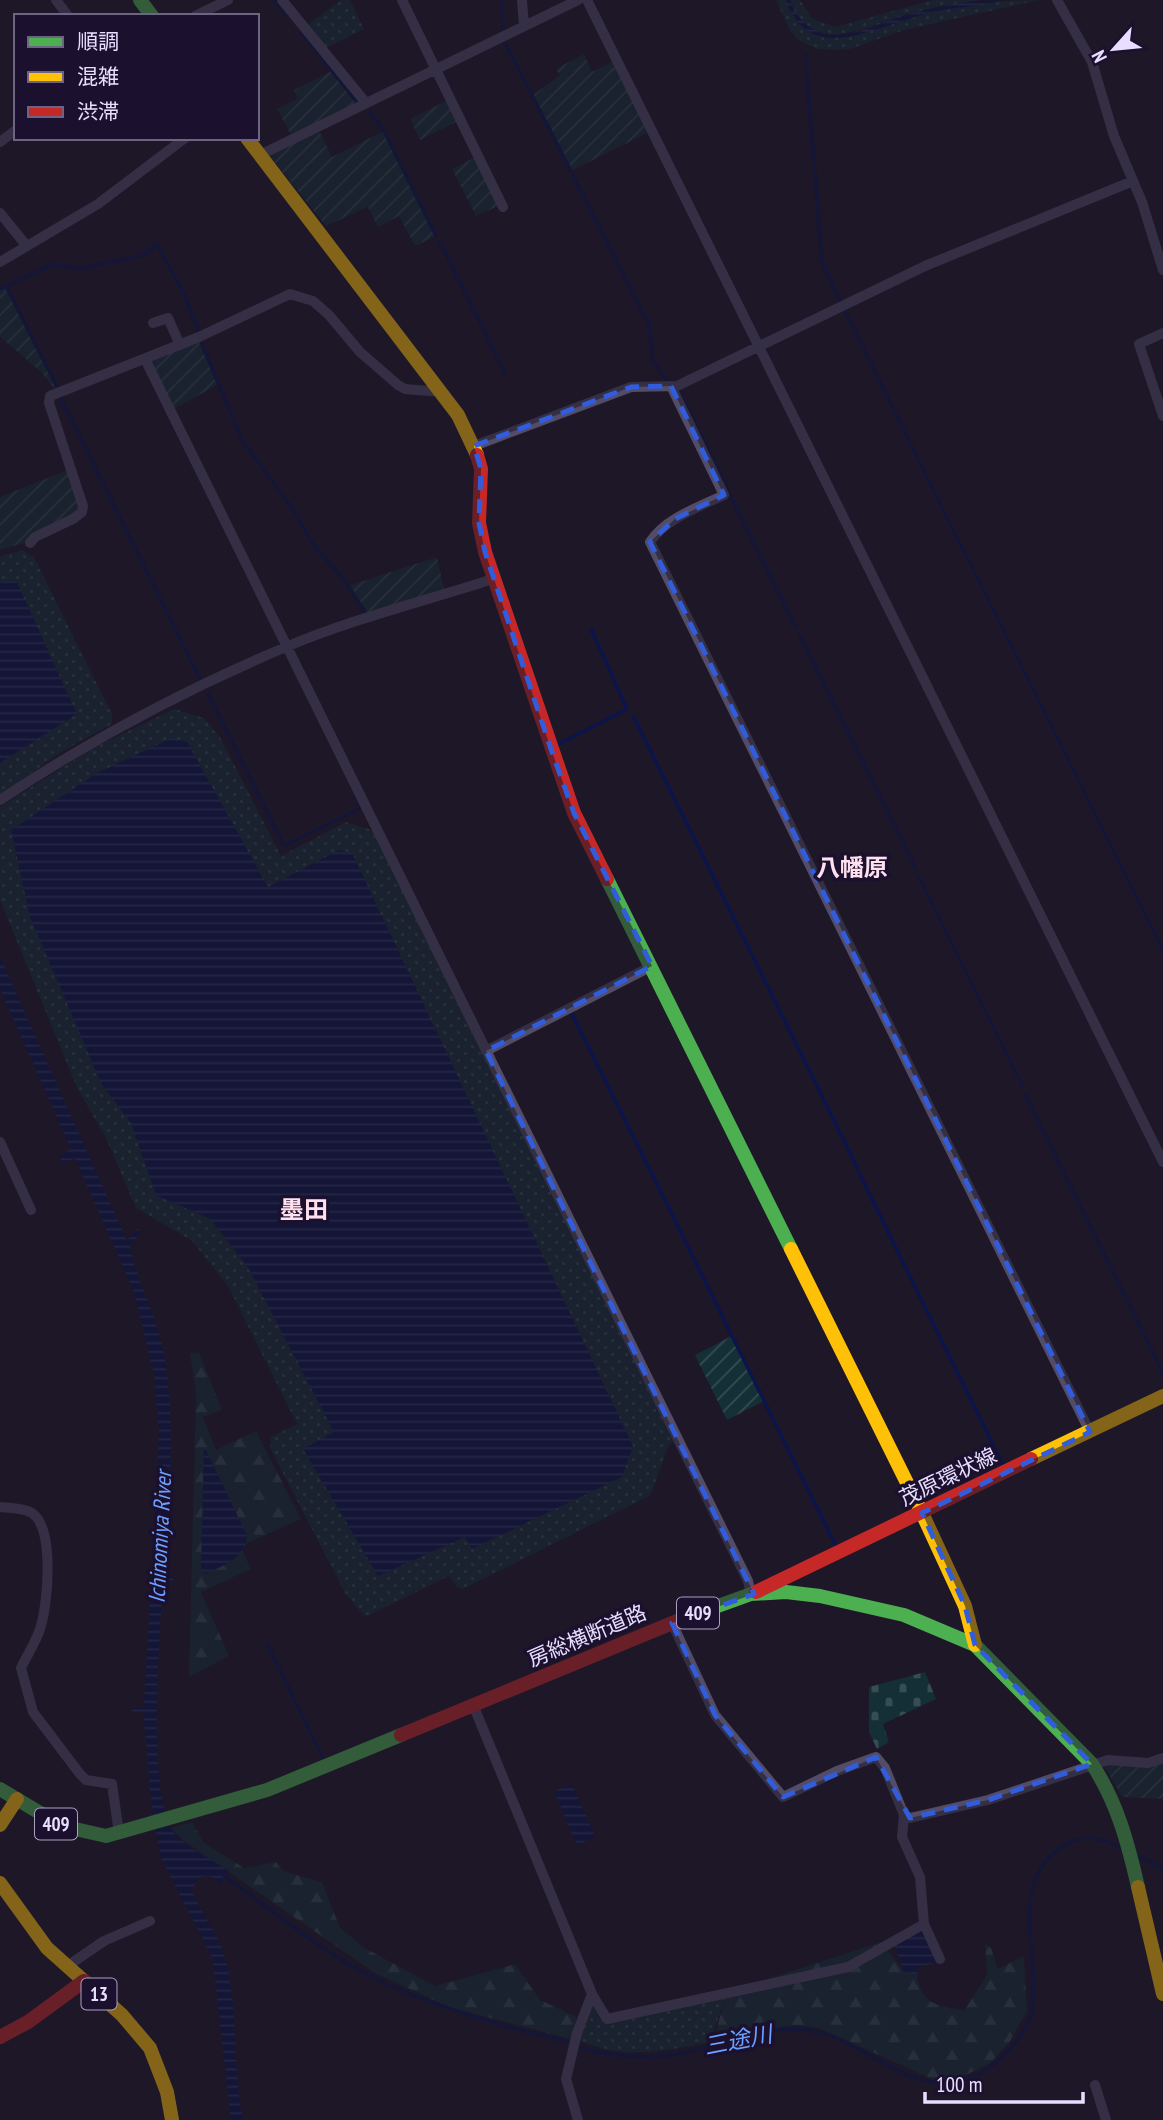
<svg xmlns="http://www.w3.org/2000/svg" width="1163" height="2120" viewBox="0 0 1163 2120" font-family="'PT Sans Narrow','Noto Sans JP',sans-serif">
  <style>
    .grass { fill: url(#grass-dots) }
    .forest { fill: url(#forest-firs) }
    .cemetery { fill: url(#cemetery-stones) }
    .garden { fill: url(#garden-furrows) }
    .water { fill: url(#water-rules) }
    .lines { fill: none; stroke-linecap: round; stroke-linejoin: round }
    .stream { stroke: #0b154b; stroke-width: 3.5 }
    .street { stroke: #534c68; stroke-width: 10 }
    .fast { stroke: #4caf50; stroke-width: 14 }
    .slow { stroke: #ffc107; stroke-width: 14 }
    .jam { stroke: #c62828; stroke-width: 14 }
    .marked { fill: none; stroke: #315cdc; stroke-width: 5; stroke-dasharray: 14 9; stroke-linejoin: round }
    .labels { text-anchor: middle; stroke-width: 7; stroke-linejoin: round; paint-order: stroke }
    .shield { fill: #1b112e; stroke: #aaa0c0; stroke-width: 2 }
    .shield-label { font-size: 19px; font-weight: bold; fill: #e8deff }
    .street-label { font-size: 21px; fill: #e8deff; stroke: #1b112e }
    .water-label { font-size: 23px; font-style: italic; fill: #6c9fff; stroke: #1b112e }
    .quarter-label { font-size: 24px; font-weight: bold; fill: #ffe0ee; stroke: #1b112e }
  </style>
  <defs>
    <pattern id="grass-dots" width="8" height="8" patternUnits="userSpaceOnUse" patternTransform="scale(1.75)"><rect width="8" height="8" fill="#142f36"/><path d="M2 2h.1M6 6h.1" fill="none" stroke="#364d54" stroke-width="1.8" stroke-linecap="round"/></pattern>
    <pattern id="forest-firs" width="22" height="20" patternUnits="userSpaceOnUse" patternTransform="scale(1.75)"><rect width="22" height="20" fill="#142f36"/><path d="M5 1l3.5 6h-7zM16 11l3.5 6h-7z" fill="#364d54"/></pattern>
    <pattern id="cemetery-stones" width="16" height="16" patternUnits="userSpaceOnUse" patternTransform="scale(1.75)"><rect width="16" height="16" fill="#142f36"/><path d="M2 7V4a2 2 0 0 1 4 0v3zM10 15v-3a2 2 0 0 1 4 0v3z" fill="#364d54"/></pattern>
    <pattern id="garden-furrows" width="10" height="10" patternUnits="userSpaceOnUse" patternTransform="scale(1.75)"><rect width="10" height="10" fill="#142f36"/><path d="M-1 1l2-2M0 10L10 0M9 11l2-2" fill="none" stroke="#364d54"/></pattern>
    <pattern id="water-rules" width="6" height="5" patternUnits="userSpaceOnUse" patternTransform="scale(1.75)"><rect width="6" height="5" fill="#0b154b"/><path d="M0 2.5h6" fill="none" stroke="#2f3766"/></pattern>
  </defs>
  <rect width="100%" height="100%" fill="#1d1728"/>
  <path class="grass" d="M341,0H350L364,29L326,48L307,25Z
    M776,0H786C792,17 808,36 828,38C848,40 905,20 928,13C964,4 1003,0 1040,0L904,30L850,49L836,50L817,49L798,40L790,31Z
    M790,0H800L812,18L835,27L933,0H980C955,4 930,8 906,15C867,27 808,58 790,0Z
    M23,550L34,557L112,714V724L63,751L0,795V556Z
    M174,709L204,718L220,737L281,856L346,822L375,831L675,1440L668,1447L651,1495L463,1589L457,1587L449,1576L365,1617L345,1593L270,1448L271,1437L297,1424L228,1286L192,1241L136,1208L106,1138L77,1088L0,900V807L93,748Z
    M726,1996L710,2042C666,2051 622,2061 579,2040L594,2002L602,2020Z"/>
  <path class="forest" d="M199,1352L222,1410L203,1417L216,1450L256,1431L301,1519L247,1543L242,1550L251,1569L201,1592L229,1656L189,1677L196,1393L190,1354Z
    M192,1822L203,1842L244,1868L276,1862L283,1871L322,1882L340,1928L363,1947L435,1986L515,1964L540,2000L577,2017L570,2039L449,2007L375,1973L184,1841L171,1828Z
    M882,1942L904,1972L917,1975C923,2007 936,2004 964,2011L987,1975L985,1943L991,1948L998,1969L1024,1956L1027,2011L1009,2043L989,2064L957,2079H932L819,2028L795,2025L714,2038L727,1992Z"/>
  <path class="cemetery" d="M925,1672L936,1699L883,1724L889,1742L877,1749L869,1732V1687Z"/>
  <path class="garden" d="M584,54L592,72L616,60L651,131L571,171L532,96L560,75L556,69Z
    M336,69L362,102L294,134L290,133L277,109L297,99L294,90Z
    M448,100L458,121L420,140L410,119Z
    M318,129L332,157L384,131L436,236L415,246L399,216L378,227L368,207L326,226L269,155Z
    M476,157L500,205L476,216L452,169Z
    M0,287L7,288L57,387L54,388L41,372L0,337Z
    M201,342L219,384L174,409L150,359Z
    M68,470L81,510L24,543L0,550V497Z
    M437,557L444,589L367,615L348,586Z
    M732,1336L764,1401L727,1420L695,1355Z
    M1163,1760V1799L1122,1797L1102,1762Z"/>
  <path class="water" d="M786,0H790C797,22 816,36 839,35C861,34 885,21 906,15C937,6 970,0 1002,0C980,7 956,7 932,12C884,22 810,71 786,0Z
    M16,580L77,714L0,763V583Z
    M172,738L187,742L268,887L339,850L352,853L633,1446L622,1477L472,1549L465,1537L378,1576L303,1449L334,1432L247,1266L210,1219L156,1195L131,1123L101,1083L30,917L11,830L97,773Z
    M0,957L127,1241L138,1228L140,1233L130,1247C137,1280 154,1311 162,1345C178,1421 169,1500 163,1577L173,1575V1581L163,1584C160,1633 145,1800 176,1835C189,1849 213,1860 229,1871L221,1884L210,1876L199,1877L192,1889C199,1914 219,1933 225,1958C239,2011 232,2067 243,2120H231L213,1959L161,1858L153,1816L143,1712H132V1708H144L159,1432L154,1374L134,1292L75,1158L63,1163L59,1156L71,1149L0,989Z
    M204,1446L247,1535C246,1558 223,1566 205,1574L201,1569Z
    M572,1784L595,1837L577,1845L554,1791Z
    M919,1929L924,1930L938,1962L918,1967L917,1975L904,1972L894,1944Z"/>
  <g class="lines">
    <path class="stream" d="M274,0L288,16
      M502,0L503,33
      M301,32L357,102
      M503,39L571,171
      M806,55L807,72
      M807,76L822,262L841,304
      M370,112L384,131L436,236
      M573,176L649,325L653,361L669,383
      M440,242L505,373
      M7,288L57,387
      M0,289L54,264L79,269L143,255L157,244L184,294L199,332
      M845,311L962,548
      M201,342L242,440L294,511L314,546L342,577L367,615
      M680,393L796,628
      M59,395L200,679
      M964,551L1083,789
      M800,636L916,869
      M208,694L284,846L361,808L356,797
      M633,716L751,953
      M559,744L627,709L591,629
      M1084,792L1163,950
      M919,877L1022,1085
      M753,957L858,1169
      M571,1012L678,1226
      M1025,1095L1163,1373
      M859,1173L1004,1467
      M679,1229L836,1546
      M267,1644L324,1760
      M1137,1855L1163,1869
      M224,1876C271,1909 318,1949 370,1976C431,2006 494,2024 560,2040C572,2043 585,2050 598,2052C615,2055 637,2057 655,2057C708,2054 764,2019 818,2032C869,2045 912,2097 967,2079C993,2071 1027,2037 1032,2010C1041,1957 1007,1886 1060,1848C1082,1832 1101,1838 1124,1849"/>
    <path class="street" d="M56,0L68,16
      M282,0L366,103
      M402,0L503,207
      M522,0L524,26
      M587,0L1163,1162
      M1057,0L1092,62L1114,136L1142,202L1163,270
      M195,16L228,0
      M0,142L16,130
      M260,155L578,0
      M0,213L26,245
      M0,262L98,204L185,138
      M153,323L168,318L180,345
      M1163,333L1139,344L1163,416
      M145,359L748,1581L751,1594
      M671,386L724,495C699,507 666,518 650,542L1090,1432
      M474,446L631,387L677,386L925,266L1133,181
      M30,543L35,537L73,519L82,512L83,506L49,403L50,396L199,337L290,294L313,301L329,315L360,352L398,385L405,389L442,392
      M0,800C90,740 186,689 286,647C352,619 425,601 493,579
      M486,1051L652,966
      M0,1142L31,1210
      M0,1507C10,1508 24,1508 32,1513C55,1529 48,1605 40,1629C36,1642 27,1655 21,1668L33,1712L80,1774L86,1780L112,1784L119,1833
      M672,1623L715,1715L783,1797L837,1771L876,1757L885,1768L904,1815L910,1818L988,1800L1108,1760L1148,1763L1163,1758
      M474,1707L592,1994L577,2033L566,2079L578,2120
      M924,1924L940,1959
      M66,1967L104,1941L150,1921
      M592,1994L607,2019L848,1967L924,1924L920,1877L902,1837L904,1815
      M1095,2085L1106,2120"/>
    <path class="fast" d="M140,0L152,16
      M607,879L791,1249
      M682,1619L751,1594L786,1592L820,1596L904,1615L975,1645L1092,1764C1117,1802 1128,1843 1138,1887
      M0,1789L62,1826L106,1836L267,1790L401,1735"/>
    <path class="slow" d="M247,138L458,415L477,455
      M791,1249L922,1513L965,1606L975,1645
      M1031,1459L1163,1396
      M0,1825L17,1799
      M0,1883L47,1948L122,2015L150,2048L167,2092L172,2120
      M1138,1887L1163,1994"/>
    <path class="jam" d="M477,455L481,469L479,523L485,552L574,813L607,879
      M756,1592L1031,1459
      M401,1735L682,1619
      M0,2037L28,2022L84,1981"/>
  </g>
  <path d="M0 0H1163V2120H0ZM671,386L724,495L675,519L650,542L1090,1432L922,1513L965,1606L975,1645L1092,1764L988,1800L910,1818L876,1757L783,1797L715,1715L672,1623L754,1594L486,1051L652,966L574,813L552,752L485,552L479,523L481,469L474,446L631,387Z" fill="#1d1728" fill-opacity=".55" fill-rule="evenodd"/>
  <path class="marked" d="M671,386L724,495L675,519L650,542L1090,1432L922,1513L965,1606L975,1645L1092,1764L988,1800L910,1818L876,1757L783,1797L715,1715L672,1623L754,1594L486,1051L652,966L574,813L552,752L485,552L479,523L481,469L474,446L631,387Z"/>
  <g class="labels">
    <g class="shield">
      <rect x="677" y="1597.5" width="42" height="31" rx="5"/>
      <rect x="35" y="1808.5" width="42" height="31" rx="5"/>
      <rect x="81.5" y="1978.5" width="35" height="31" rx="5"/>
    </g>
    <g class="shield-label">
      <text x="698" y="1620">409</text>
      <text x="56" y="1831">409</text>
      <text x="99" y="2001">13</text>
    </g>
    <g class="street-label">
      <text transform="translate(948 1477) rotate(-26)" y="7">茂原環状線</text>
      <text transform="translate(587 1636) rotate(-23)" y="7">房総横断道路</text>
    </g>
    <g class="water-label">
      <text transform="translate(160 1537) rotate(-87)" y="8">Ichinomiya River</text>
      <text transform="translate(738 2040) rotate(-11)" y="8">三途川</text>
    </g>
    <g class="quarter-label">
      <text x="852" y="876">八幡原</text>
      <text x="304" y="1218">墨田</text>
    </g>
  </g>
  <rect x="14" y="14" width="245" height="126" fill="#1b112e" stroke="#6d6382" stroke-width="2"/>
  <rect x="28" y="37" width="35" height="10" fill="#4caf50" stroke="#6d6382" stroke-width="2"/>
  <text x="77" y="49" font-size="21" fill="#e8deff">順調</text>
  <rect x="28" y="72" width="35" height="10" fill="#ffc107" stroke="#6d6382" stroke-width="2"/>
  <text x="77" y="84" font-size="21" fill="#e8deff">混雑</text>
  <rect x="28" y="107" width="35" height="10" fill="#c62828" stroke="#6d6382" stroke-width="2"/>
  <text x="77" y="119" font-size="21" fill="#e8deff">渋滞</text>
  <g transform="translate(1114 49) rotate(243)" stroke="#1b112e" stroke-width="5" paint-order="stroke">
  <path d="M0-5L12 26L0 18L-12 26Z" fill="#e8deff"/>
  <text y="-10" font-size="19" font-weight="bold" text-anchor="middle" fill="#e8deff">N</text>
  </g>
  <path d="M925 2092v10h158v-10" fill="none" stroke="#e8deff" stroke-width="3.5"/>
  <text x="936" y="2092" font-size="21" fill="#e8deff" stroke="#1b112e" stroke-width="5" paint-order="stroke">100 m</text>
</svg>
